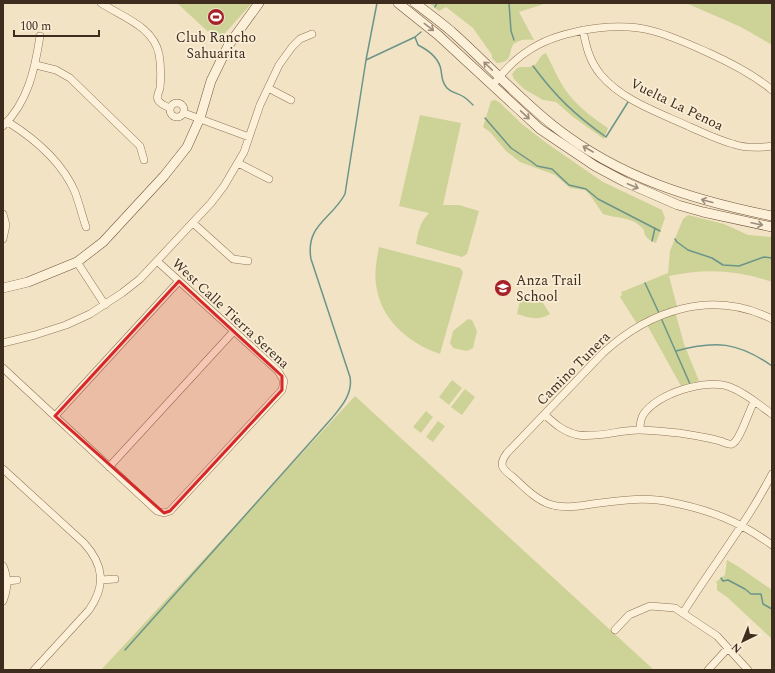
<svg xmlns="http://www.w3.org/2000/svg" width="775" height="673" viewBox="0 0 775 673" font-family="Spectral,serif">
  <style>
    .green { fill: #cdd297 }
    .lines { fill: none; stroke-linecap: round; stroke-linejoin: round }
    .stream { stroke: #6c9589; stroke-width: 1.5 }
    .street-casing { stroke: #907458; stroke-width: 8 }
    .secondary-casing { stroke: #72553c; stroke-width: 10 }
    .street { stroke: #fcf0d9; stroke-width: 7 }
    .secondary { stroke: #fcf0d9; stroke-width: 9 }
    .oneway { stroke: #9d8e7c }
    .marked { fill: #d62828; fill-opacity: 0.2; stroke: #d62828; stroke-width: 3; stroke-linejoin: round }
    .labels { text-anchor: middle; stroke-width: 3.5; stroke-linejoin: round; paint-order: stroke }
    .poi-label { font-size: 14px; fill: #3e2c1e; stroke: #f9edd5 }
    .street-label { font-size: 14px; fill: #3e2c1e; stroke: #f9edd5 }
  </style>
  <rect width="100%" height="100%" fill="#f2e3c5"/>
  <path class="green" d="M177,3H252L218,41Z
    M429,3H547L519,12L534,40C528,39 521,39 515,43C507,49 515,62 497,63L492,58V55L473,28L446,7L439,11Z
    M686,3H772V45L741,27Z
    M546,53C553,67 560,84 570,96C581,109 594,119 608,128L604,139L572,116L556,102L543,100L524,89L514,79L512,74L517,68C522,66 528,68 533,66C539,63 539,55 546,53Z
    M495,100L499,102L522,124L545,142L603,182L662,210L665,218L656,243C650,240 644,238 644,230C633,216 617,219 603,214L590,195L585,190L570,188L555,175L520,162L506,151L490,132L483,127L491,101Z
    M420,115L461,123L443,205H459L479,211L467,254L462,257L416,244C418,232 420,222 429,213L399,206Z
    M688,215L724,224L748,235L772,237V282C737,270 706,268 669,276L678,310L675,311L684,344L699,381L681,386L646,323L639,327L620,297L622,295L621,292L624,291L668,273L670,251L683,219Z
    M379,247L460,268L463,272L440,354C408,343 380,319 376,284C374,272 377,259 379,247Z
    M538,295L550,314C539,321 529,318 517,314L521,297L531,300Z
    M468,319L472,320L477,331L473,348L467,351L453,348L450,343L453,331Z
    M452,380L462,388L449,405L439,397Z
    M465,389L475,397L462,415L451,407Z
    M355,396L654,670H101Z
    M426,411L433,417L421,433L413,427Z
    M438,421L445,426L433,442L426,437Z
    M727,560L739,567L772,590V639L727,597L717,590V584L716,582L725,575Z"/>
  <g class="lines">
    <path class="stream" d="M509,3L511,31L514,40
      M435,7L437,3
      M415,37L418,45C428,50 439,58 441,70C442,77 442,82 447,88C452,93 458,93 464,97C467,99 470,102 473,105
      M366,60L377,3
      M533,66C556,97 575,115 606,137L628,102
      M485,118L511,148L532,162L537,166L552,169L569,185L586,189L598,199L660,231
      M675,239L677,242L688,250L712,258L723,265L739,266L764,257L772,258
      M652,241L655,228
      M645,283L659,313
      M661,318L690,384
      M676,351C715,340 738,342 772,366
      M721,578L723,581L728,580L745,589L751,594H761L763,604L772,609
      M125,650L332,418C342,406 353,393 350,377L311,259C305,225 332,219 345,194L366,60L415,37L421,32"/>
    <g class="street-casing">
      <path id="street" d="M101,3C122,17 153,26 159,54C161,65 161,77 160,88C159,92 156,96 158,100C160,104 165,106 170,108
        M583,30C586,47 590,62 601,75C623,101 660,113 690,127C704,133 718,140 733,144C745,148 759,148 772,146
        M36,65L56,70L70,78L140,146L144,160
        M493,85C521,47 552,34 598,28C617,26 635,26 653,31C672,36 691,45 709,53C731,63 753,74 772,90
        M268,88L291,100
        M170 110a7 7 0 1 1 14 0a7 7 0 1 1-14 0Z
        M184,113L249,137
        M8,122C35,139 62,162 75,192C79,203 82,215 86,227
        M3,126C28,102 35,69 40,36
        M238,163L269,179
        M3,214L6,225L3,239
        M193,223L233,259L248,261
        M77,262L105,305
        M772,319C712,289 650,310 603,353L507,453C498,465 502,469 513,477C524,487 535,499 549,504C566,510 583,505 600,503C622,500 648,497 670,502C710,510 739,521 772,545
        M3,343L35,335L66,325L90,314L122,293L140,279L211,203L224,186L244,152L260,105L279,65L292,47L300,39L312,34
        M3,368L157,511L164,513L170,511L282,390L284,381L278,371L157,261
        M545,415C555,424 564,432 578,435C598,438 619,430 639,430C652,430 666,432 679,433C692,435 707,437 720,441C724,442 728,445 732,444C740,441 749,410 754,402
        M55,416L179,281
        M640,430C640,425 640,420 643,415C657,393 707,378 730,387C746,393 759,405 772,414
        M109,467L234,331
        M3,469L84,543C104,565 106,586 89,610L34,670
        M3,566C8,577 8,589 3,601
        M101,580L115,579
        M7,581L17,580
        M683,613C712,566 747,523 772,474
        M615,630L629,615L650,606L675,608L717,636L748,670
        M708,670L728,648"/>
    </g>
    <g class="secondary-casing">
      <path id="secondary" d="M398,3L438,35L540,129L595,166L625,182L678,205L703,212L772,227
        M415,3C427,12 439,21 451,31C486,62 518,98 555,127C620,178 693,200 772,216
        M3,288L28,282L77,262L103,242L164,176L187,147L200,118L211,81L228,46L259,3"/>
    </g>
    <use href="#street" class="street"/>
    <use href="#secondary" class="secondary"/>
  </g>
  <defs><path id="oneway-shaft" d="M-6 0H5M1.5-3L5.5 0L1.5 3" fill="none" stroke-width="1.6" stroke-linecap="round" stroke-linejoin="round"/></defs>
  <g class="oneway">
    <use href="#oneway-shaft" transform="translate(429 27) rotate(38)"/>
    <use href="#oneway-shaft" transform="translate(488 66) rotate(-136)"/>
    <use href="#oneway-shaft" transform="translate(525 115) rotate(43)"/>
    <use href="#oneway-shaft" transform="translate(588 149) rotate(-150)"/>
    <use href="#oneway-shaft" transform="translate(633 186) rotate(23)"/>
    <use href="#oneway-shaft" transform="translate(707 201) rotate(-165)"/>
    <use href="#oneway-shaft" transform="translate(757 224) rotate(12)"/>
  </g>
  <path class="marked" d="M179,281L282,376V390L170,511L164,513L55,416Z"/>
  <defs>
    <g id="stadium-disc" transform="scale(0.9)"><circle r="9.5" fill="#a52228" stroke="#f9edd5"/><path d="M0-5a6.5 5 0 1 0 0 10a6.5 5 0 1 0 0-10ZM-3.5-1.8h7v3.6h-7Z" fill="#fff"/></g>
    <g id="school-disc" transform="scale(0.9)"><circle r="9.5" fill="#a52228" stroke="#f9edd5"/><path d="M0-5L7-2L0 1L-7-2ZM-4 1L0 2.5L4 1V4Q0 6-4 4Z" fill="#fff"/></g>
  </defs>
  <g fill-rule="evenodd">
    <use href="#stadium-disc" x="216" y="17"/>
    <use href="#school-disc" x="503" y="288"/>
  </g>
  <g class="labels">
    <g class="poi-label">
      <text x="216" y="42">Club Rancho<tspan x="216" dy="16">Sahuarita</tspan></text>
      <text x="516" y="285" text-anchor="start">Anza Trail<tspan x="516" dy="16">School</tspan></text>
    </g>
    <g class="street-label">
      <text transform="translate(677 104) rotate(26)" y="5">Vuelta La Penoa</text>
      <text transform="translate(231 313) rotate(43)" y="5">West Calle Tierra Serena</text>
      <text transform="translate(573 368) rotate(-45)" y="5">Camino Tunera</text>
    </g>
  </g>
  <rect width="775" height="673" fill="none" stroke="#3e2c1e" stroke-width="8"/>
  <g transform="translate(743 641) rotate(223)" stroke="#f9edd5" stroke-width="3" paint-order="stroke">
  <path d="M0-3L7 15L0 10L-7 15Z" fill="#3e2c1e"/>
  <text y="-6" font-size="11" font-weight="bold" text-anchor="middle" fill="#3e2c1e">N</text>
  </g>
  <path d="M14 30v6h85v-6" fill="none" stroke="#3e2c1e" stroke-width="2"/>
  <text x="20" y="30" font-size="12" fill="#3e2c1e" stroke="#f9edd5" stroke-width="3" paint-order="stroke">100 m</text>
</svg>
